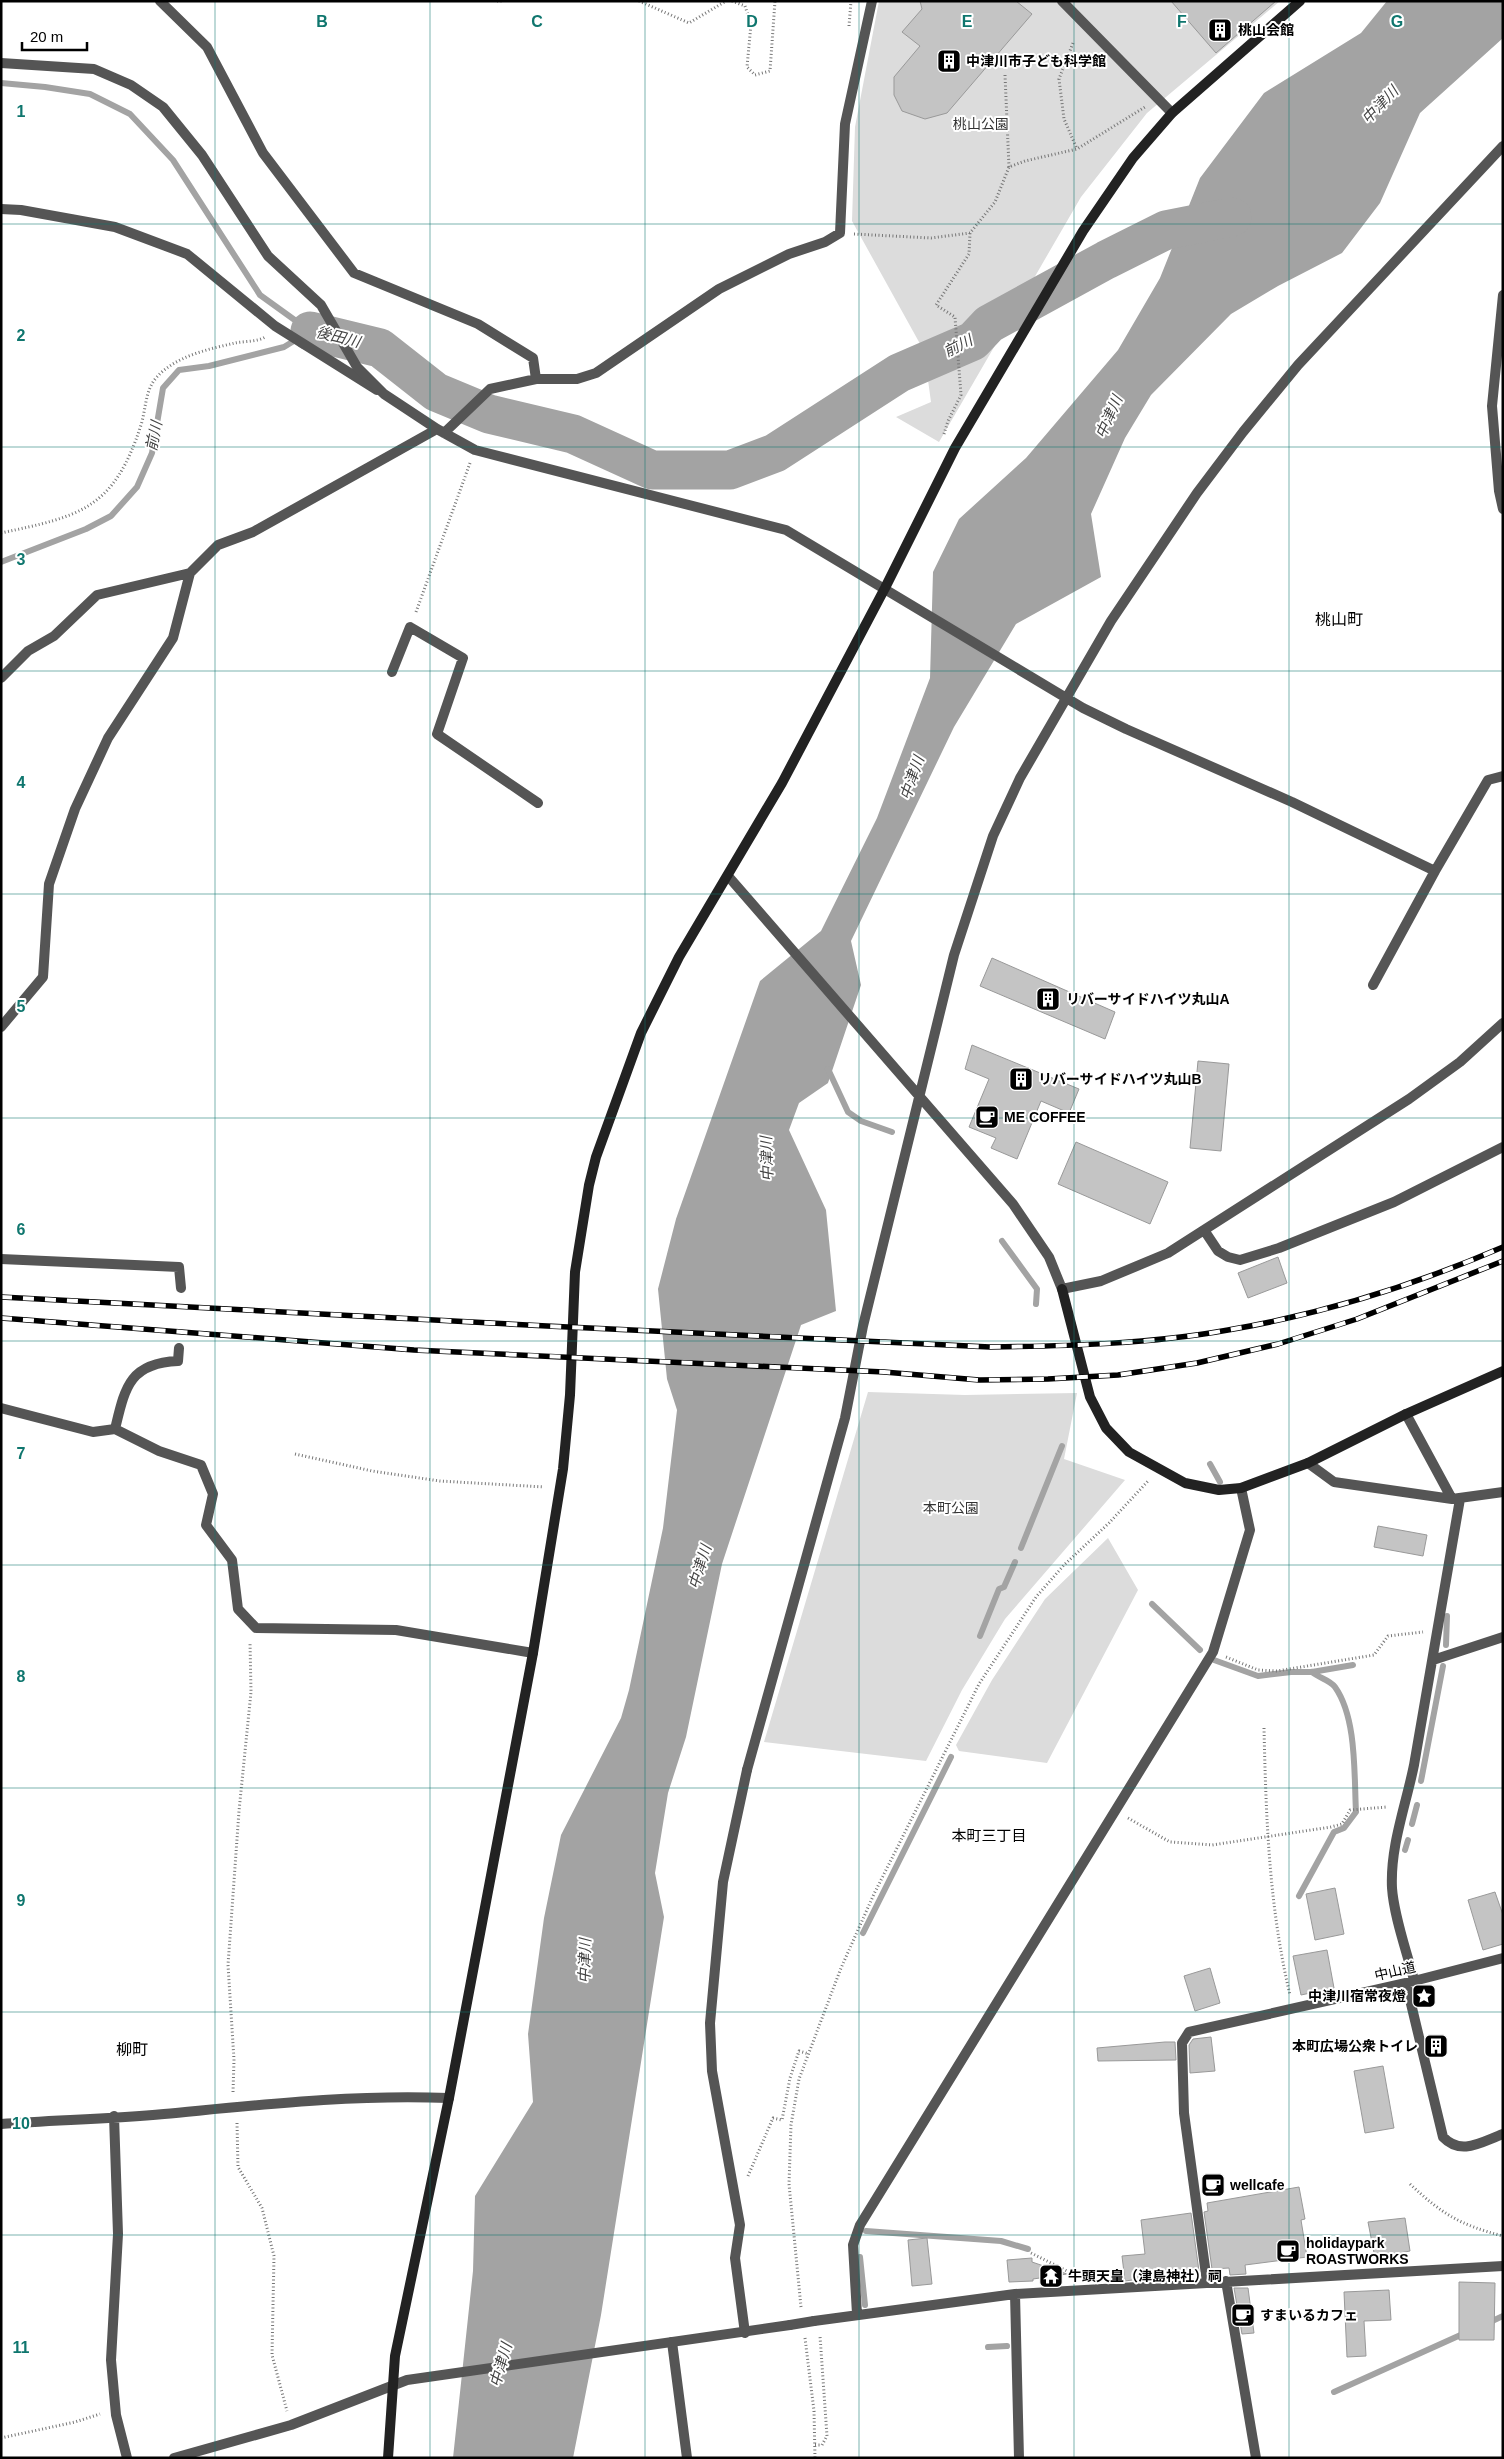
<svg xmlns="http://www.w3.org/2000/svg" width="1504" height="2459" viewBox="0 0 1504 2459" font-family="Arial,'Noto Sans JP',sans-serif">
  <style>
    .green { fill: #dcdcdc }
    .water { fill: #a3a3a3 }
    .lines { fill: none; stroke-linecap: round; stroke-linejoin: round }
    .stream { stroke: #a3a3a3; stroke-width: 6 }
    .river { stroke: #a3a3a3; stroke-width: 39 }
    .building { fill: #c4c4c4; stroke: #999 }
    .path { stroke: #777; stroke-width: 3; stroke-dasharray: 1 2.5; stroke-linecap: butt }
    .lane { stroke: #555; stroke-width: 10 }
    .street { stroke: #555; stroke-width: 10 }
    .secondary { stroke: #222; stroke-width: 10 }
    .rail-casing { stroke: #000; stroke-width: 5.5 }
    .rail { stroke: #fff; stroke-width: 4; stroke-dasharray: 11; stroke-linecap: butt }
    .street-bridge { stroke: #555; stroke-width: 10 }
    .grid { fill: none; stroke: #0f766e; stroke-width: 1; stroke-opacity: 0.55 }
    .labels { text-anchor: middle; stroke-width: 4; stroke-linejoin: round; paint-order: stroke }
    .poi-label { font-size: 14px; font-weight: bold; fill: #000; stroke: #fff; text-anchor: start }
    .park-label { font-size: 14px; fill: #333; stroke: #fff }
    .street-label { font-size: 14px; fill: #000; stroke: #fff }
    .water-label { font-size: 15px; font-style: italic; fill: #444; stroke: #fff }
    .neighbourhood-label { font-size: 15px; fill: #000; stroke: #fff }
    .quarter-label { font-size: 16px; fill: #000; stroke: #fff }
    .grid-label { font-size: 16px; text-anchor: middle; font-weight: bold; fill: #0f766e; stroke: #fff; stroke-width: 4; stroke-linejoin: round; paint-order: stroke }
  </style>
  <rect width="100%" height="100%" fill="#fff"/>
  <path class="green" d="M879,1H1280L1147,113L1081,197L939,442L896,417L931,402L924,351L852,221L855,127Z
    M868,1392L965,1395L1077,1393L1064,1459L1125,1480L1005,1619L962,1690L926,1761L764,1742Z
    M1108,1538L1138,1590L1047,1763L959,1751L956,1745L992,1680L1045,1599Z"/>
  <path class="water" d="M1387,1H1503V38L1420,113L1380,203L1342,253L1278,286L1231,314L1151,395L1125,438L1091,514L1101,577L1016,624L954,727L851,941L861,985L828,1083L799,1103L789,1130L826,1210L836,1311L801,1325L722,1564L686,1737L668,1793L655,1873L664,1917L601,2315L573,2458H453L473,2271L475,2196L533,2102L528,2034L544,1918L561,1835L621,1718L629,1690L663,1528L677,1410L667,1379L658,1289L676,1219L760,981L821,931L877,818L930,678L933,572L959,519L1026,458L1118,350L1160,278L1200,178L1264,93L1361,33Z"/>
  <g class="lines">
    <path class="stream" d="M1,83L45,87L90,94L130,114L173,160L260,295L310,331L284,347L209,366L179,370L163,388L152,453L137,487L111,516L86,529L1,562
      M828,1069L848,1112L861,1121L892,1132
      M1002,1241L1037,1289L1036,1304
      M1210,1464L1220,1482
      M1021,1548L1062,1446
      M1152,1604L1200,1650
      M980,1636L999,1589L1004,1587L1015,1562
      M1446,1645L1447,1616
      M1214,1660L1258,1676L1291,1672H1312L1353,1665
      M1421,1781L1443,1666
      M1412,1824L1417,1805
      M1405,1850L1408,1840
      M1299,1896L1334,1832L1344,1828L1356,1812C1354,1775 1357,1718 1335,1687C1330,1680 1319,1678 1312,1672
      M863,1933L951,1757
      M866,2231L1001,2241L1028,2249
      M860,2257L865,2305
      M1488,2323L1503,2316
      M988,2347L1007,2346
      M1334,2392L1465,2333"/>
    <path class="river" d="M310,331L380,348L436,392L489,414L573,434L652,470H730L775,453L899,373L973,341L989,324L1106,260L1166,230L1232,217"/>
  </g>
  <path class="building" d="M920,1H1016L1032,14L947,113L925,119L902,111L894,95V77L920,46L902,32L922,9Z
    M1171,1H1276L1216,53Z
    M992,958L1115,1012L1105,1039L980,986Z
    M972,1045L1079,1089L1069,1113L1041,1101L1017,1159L991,1148L996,1138L969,1127L989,1079L965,1069Z
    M1198,1061L1229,1064L1221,1151L1190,1148Z
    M1076,1142L1168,1182L1150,1224L1058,1184Z
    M1278,1257L1287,1283L1248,1298L1238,1273Z
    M1378,1526L1427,1535L1423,1556L1374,1547Z
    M1335,1888L1344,1934L1315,1940L1306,1894Z
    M1495,1892L1503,1915V1944L1483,1950L1468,1900Z
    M1327,1950L1334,1988L1301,1995L1293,1956Z
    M1210,1968L1220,2003L1195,2011L1184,1976Z
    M1211,2037L1215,2071L1190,2073L1189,2045L1193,2039Z
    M1165,2042H1175L1176,2060L1098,2061L1097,2048Z
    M1383,2066L1394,2128L1365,2133L1354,2071Z
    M1299,2187L1305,2219L1301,2220L1307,2257L1245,2265L1246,2274L1230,2275L1229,2268L1212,2269L1204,2212L1208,2211L1207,2203Z
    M1191,2213L1199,2271L1125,2281L1122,2256L1145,2254L1141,2220Z
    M1405,2218L1410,2251L1375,2258L1368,2222Z
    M927,2238L932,2284L912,2286L908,2240Z
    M1032,2258V2262L1067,2274L1033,2279V2281L1009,2282L1007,2260Z
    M1459,2282L1495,2283L1494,2340H1459Z
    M1234,2288H1248L1254,2333L1242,2334Z
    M1389,2290L1391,2320L1364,2321L1366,2356L1347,2357L1344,2292Z"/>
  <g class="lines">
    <path class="path" d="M497,1H502
      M639,1L689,23L726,1
      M732,1L745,6L751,24L747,67L755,75L770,71L775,1
      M849,26L851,1
      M1073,43L1059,79L1064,119L1077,149
      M1005,75L1009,167
      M854,234L931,238L970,233L995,202L1009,167L1025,161L1077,149L1145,107
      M944,434L948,421L961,395L955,317L936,305L969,254L970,233
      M1,533C81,516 114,509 141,425C146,409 145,391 156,378C175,356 209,349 235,343C245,341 257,342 265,337
      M416,612L470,463
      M295,1454L372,1471L440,1481L544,1487
      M1226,1657L1258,1670L1277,1671L1374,1655L1388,1636L1423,1632
      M1264,1728C1266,1818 1269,1907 1290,1995
      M1128,1818L1170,1842L1212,1845L1331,1827L1342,1824L1350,1810L1387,1807
      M233,2092L234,2060L228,1965L239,1811L251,1692L250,1642
      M237,2123L238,2167L262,2208L274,2256L272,2355L287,2411
      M748,2176L773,2118L782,2120L790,2078L799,2051L809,2054
      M1410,2184C1442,2214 1460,2225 1503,2236
      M1031,2253L1073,2274
      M801,2307L789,2184L791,2125L799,2079L841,1968L874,1894L979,1684L1036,1597L1064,1565L1109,1523L1149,1480
      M805,2338L814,2411L815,2458
      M1,2438L75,2422L100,2414
      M815,2445H822L827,2436L820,2336"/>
    <path class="lane" d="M1,209L21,210L115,227L187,254L275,326L377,390
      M1,1259L179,1267L181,1288
      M179,1348L178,1361C129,1363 125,1388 115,1429L159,1451L201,1465L213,1494L206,1525L232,1560L238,1609L256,1628L396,1630L533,1653
      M1,1408L93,1432L115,1429
      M745,2333L735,2258L740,2225L712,2071L710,2023L723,1882L747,1770
      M672,2342L687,2458"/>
    <path class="street" d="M160,1L207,47L263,153L354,273L478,324L533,358L536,379L490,389L444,433
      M1062,1L1172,113
      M1,63L94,69L131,85L163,107L202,155L268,256L321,305L357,367L384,394L437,429L475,450L786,530L1083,708L1126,729L1292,802L1435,871L1488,780L1503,776
      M1503,295L1492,406L1499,491L1503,509
      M536,379H577L596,373L719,289L789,254L825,242L840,233L845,124L872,1
      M392,672L410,627L463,658L437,734L538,803
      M1,678L28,651L54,636L97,595L190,573L218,545L253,532L437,429
      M728,876L1013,1204L1049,1257L1062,1289L1101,1281L1168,1253L1409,1099L1460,1062L1503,1023
      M1373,985L1435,871
      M1,1027L43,977L49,884L75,809L108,738L173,638L190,573
      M1204,1230L1218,1251L1228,1257L1240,1260L1279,1248L1394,1202L1503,1147
      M1406,1414L1452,1499
      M1308,1463L1334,1482L1452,1499L1503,1492
      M1433,1660L1503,1637
      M747,1770L845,1418L863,1326L954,955L993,836L1020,778L1111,621L1197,493L1243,432L1298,365L1503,146
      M1414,1980C1407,1952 1394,1917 1392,1888C1390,1846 1406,1805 1414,1765C1430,1677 1445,1588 1460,1499
      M1406,1983L1443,2137C1461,2156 1481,2142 1503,2134
      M114,2116L118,2234L111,2360L116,2415L127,2458
      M1,2124C56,2120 110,2119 164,2114C259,2105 353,2094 449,2098
      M1226,2281L1256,2458
      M1207,2282L1184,2113L1182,2043L1189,2032L1406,1983L1503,1958
      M1015,2294L1019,2458
      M857,2314L853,2245L860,2225L1213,1652L1250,1530L1241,1488
      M814,2321L1015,2294L1503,2266
      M174,2458L291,2425L407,2380L790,2325"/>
    <path class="secondary" d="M1062,1289L1090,1397L1106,1428L1129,1452L1185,1483L1219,1490L1241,1488L1308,1463L1406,1414L1503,1371
      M388,2458L395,2356L449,2098L533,1653L563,1469L570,1395L575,1272L589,1185L596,1157L641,1033L679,957L782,783L885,588L955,448L1083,231L1133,158L1172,113L1300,1"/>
    <g class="rail-casing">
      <path id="rail" d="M1,1297L547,1326L990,1347C1069,1346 1150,1344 1228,1330C1322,1314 1415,1285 1503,1247
        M1,1318L414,1350L884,1372L979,1380L1048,1379L1118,1375L1197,1363L1278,1344L1357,1319L1503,1261"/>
    </g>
    <use href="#rail" class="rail"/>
    <path class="street-bridge" d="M790,2325L814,2321"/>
  </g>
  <path class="grid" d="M215,1V2458M430,1V2458M645,1V2458M859,1V2458M1074,1V2458M1289,1V2458M1,224H1503M1,447H1503M1,671H1503M1,894H1503M1,1118H1503M1,1341H1503M1,1565H1503M1,1788H1503M1,2012H1503M1,2235H1503"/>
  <defs>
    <g id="building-square" transform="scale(1.25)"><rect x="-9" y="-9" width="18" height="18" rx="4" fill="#000" stroke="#fff"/><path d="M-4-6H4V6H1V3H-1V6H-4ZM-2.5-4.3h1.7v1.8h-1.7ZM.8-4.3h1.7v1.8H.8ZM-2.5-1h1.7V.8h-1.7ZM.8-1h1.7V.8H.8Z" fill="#fff"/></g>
    <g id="cafe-square" transform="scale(1.25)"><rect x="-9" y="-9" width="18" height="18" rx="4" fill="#000" stroke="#fff"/><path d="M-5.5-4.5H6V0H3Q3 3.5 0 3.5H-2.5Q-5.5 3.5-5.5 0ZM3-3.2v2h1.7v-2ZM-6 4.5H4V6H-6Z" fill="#fff"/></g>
    <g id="sight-square" transform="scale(1.25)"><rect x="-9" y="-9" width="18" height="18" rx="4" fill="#000" stroke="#fff"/><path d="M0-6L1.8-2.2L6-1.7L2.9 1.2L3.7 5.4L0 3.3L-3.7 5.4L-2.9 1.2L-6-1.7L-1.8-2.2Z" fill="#fff"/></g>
    <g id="temple-square" transform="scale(1.25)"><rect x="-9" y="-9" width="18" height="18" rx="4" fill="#000" stroke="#fff"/><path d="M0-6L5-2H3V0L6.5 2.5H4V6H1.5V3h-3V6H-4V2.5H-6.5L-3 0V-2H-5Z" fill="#fff"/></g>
  </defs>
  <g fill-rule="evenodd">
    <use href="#building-square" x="1220" y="30"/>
    <use href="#building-square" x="949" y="61"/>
    <use href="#building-square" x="1048" y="999"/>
    <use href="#building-square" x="1021" y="1079"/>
    <use href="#cafe-square" x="987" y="1117"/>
    <use href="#sight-square" x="1424" y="1996"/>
    <use href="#building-square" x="1436" y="2046"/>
    <use href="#cafe-square" x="1213" y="2185"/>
    <use href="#cafe-square" x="1288" y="2251"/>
    <use href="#temple-square" x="1051" y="2276"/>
    <use href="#cafe-square" x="1243" y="2315"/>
  </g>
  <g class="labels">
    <g class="poi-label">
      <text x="1238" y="35">桃山会館</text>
      <text x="966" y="66">中津川市子ども科学館</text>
      <text x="1066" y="1004">リバーサイドハイツ丸山A</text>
      <text x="1038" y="1084">リバーサイドハイツ丸山B</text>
      <text x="1004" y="1122">ME COFFEE</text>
      <text x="1406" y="2001" text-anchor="end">中津川宿常夜燈</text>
      <text x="1418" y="2051" text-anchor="end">本町広場公衆トイレ</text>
      <text x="1230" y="2190">wellcafe</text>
      <text x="1306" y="2248">holidaypark<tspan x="1306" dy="16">ROASTWORKS</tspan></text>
      <text x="1068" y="2281">牛頭天皇（津島神社）祠</text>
      <text x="1260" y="2320">すまいるカフェ</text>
    </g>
    <g class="park-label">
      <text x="981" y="129">桃山公園</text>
      <text x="951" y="1513">本町公園</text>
    </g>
    <g class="street-label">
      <text transform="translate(1395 1971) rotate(-13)" y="5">中山道</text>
    </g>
    <g class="water-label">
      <text transform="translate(1380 105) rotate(-46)" y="5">中津川</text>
      <text transform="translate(338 337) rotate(14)" y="5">後田川</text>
      <text transform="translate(958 346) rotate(-27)" y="5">前川</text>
      <text transform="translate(1109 417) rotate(-66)" y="5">中津川</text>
      <text transform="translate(154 436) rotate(-79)" y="5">前川</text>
      <text transform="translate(912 778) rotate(-71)" y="5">中津川</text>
      <text transform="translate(767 1159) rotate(-92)" y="5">中津川</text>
      <text transform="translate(700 1567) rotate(-73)" y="5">中津川</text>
      <text transform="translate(585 1961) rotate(-89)" y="5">中津川</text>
      <text transform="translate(501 2365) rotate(-74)" y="5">中津川</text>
    </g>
    <g class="neighbourhood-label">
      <text x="989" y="1841">本町三丁目</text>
    </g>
    <g class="quarter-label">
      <text x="1339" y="625">桃山町</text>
      <text x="132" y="2055">柳町</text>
    </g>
  </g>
  <g class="grid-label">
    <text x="322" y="27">B</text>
    <text x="537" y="27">C</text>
    <text x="752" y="27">D</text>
    <text x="967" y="27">E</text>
    <text x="1182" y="27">F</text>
    <text x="1397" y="27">G</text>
    <text x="21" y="117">1</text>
    <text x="21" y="341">2</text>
    <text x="21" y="565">3</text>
    <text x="21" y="788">4</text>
    <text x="21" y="1012">5</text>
    <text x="21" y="1235">6</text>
    <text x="21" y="1459">7</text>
    <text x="21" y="1682">8</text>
    <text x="21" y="1906">9</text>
    <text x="21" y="2129">10</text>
    <text x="21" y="2353">11</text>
  </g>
  <rect width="1504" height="2459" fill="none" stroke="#000000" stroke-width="5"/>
  <path d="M22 42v8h65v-8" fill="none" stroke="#000000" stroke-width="2.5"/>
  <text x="30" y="42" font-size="15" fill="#000000" stroke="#ffffff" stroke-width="4" paint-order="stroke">20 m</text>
</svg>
